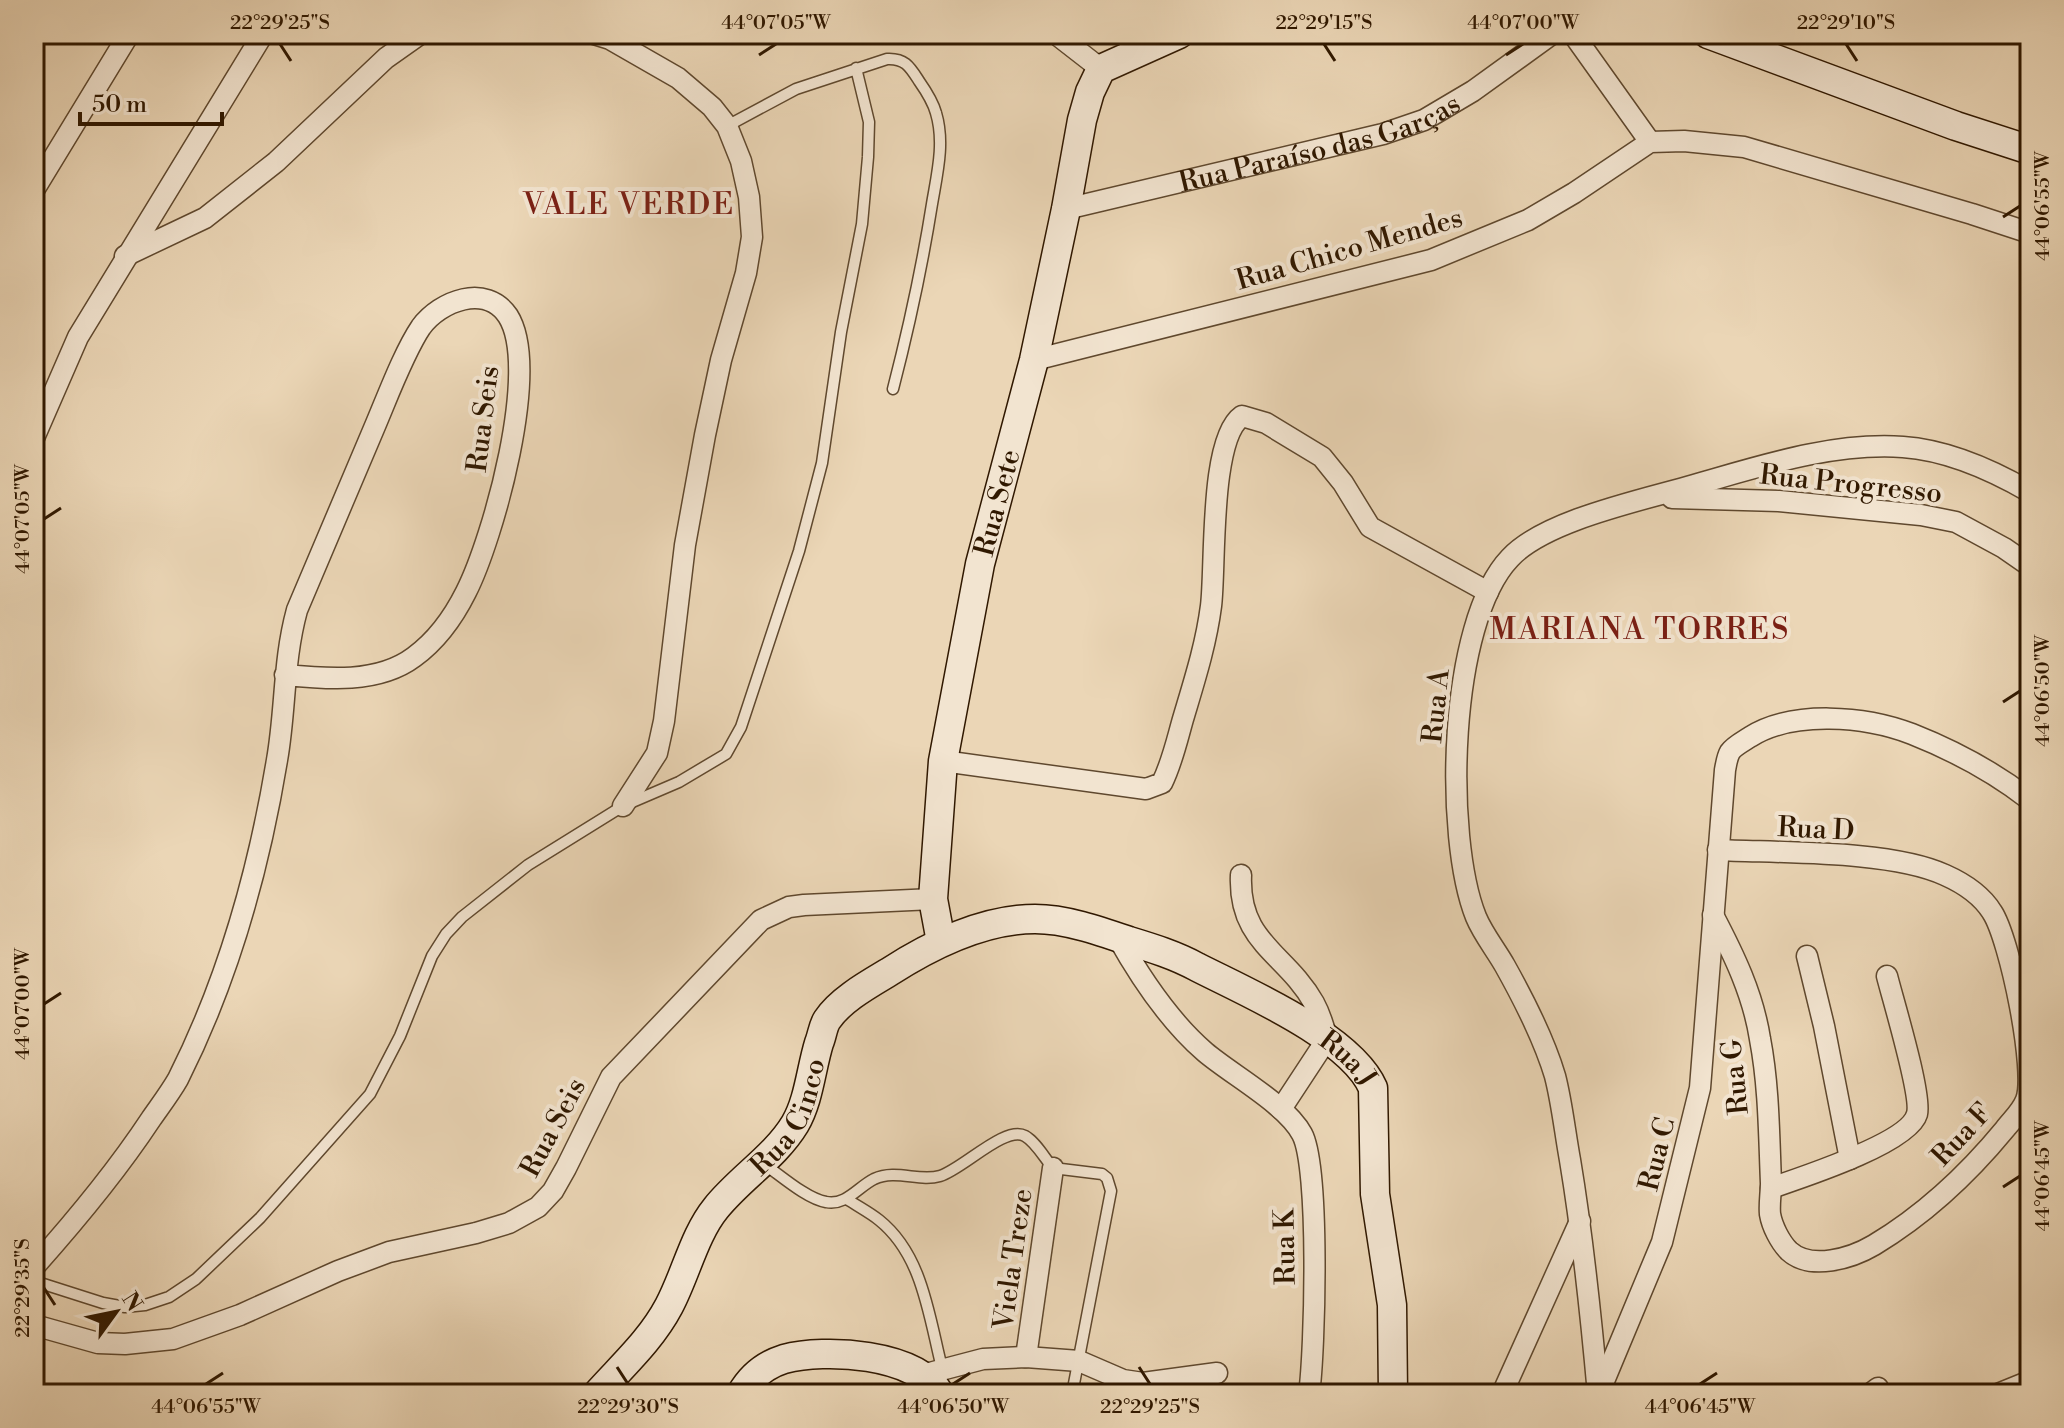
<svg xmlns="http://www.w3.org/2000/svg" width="2064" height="1428" viewBox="0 0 2064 1428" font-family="'Libre Bodoni',serif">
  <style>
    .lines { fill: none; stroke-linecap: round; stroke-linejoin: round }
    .lane-casing { stroke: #5f482e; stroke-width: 13 }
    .street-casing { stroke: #5f482e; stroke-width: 23 }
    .secondary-casing { stroke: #301800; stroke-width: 31 }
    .lane { stroke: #f2e4d0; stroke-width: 10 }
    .street { stroke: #f2e4d0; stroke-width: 20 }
    .secondary { stroke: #f2e4d0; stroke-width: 28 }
    .ticks { fill: none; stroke: #301800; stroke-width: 3 }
    .labels { text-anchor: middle; stroke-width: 8; stroke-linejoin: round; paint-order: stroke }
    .street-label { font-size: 28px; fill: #301800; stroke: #f2e4d0 }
    .neighbourhood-label { font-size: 30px; letter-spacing: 2px; fill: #7a1f14; stroke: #f2e4d0 }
    .neatline { fill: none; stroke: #301800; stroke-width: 3 }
    .ticks-label { font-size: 20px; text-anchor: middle; fill: #301800 }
  </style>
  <rect width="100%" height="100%" fill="#ebd6b6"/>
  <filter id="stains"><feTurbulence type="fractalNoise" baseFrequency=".0025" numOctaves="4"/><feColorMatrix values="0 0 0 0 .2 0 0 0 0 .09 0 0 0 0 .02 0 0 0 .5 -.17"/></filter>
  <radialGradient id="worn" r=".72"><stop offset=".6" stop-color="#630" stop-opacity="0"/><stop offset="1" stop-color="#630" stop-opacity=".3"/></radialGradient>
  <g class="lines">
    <g class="lane-casing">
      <path id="lane" d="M727,126L796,89L887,59C905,58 910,67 919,81C926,91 933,102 936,113C945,143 937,174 932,204C922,267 909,327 893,389
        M764,1164C780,1175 807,1199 826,1202C846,1206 858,1187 874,1179C896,1169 919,1182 940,1176C963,1169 1005,1125 1025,1136C1036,1142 1045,1159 1053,1168L1102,1174L1107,1178L1111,1191L1072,1394
        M847,1199C857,1206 869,1212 879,1220C923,1255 929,1317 942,1368
        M34,1281L103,1303L125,1307L145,1305L169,1297L196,1279L260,1218L370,1094L400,1036L432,956L446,934L462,917L528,865L623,806L679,782L726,754L741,727L799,551L822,463L841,332L862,224L868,157L869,122L856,68"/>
    </g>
    <g class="street-casing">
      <g id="street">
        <path d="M594,34L610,39L678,78L712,107L727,126L741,161L749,197L752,237L746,273L721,360L705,435L685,545L664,721L657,753L623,806"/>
        <path d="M1056,34L1101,69"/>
        <path d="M1573,34L1650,142"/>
        <path d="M34,190L129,34"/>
        <path id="s1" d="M1066,209L1383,134L1424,120L1473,91L1552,34"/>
        <path d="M125,256L205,218L276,162L386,58L420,34"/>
        <path d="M1034,360L1431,260L1528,220L1574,193L1650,142L1684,141L1744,147L1972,214L2030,233"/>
        <path d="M34,438L78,337L263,34"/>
        <path d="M1672,498L1779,501L1921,515L1956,522L2004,548L2030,566"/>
        <path d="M943,761L1146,789L1162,783C1172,763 1177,740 1183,719C1194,682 1206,645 1211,606C1216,567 1209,439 1242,416L1266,423L1322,457L1343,483L1370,527L1488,592"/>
        <path d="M1241,875C1238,943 1286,953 1314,1003C1320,1014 1324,1027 1327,1039L1281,1109"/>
        <path d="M1713,915C1734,955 1753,994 1760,1039C1769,1086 1769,1136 1771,1183C1771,1193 1769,1204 1770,1214C1772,1226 1780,1242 1789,1251C1811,1271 1852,1258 1874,1245C1924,1215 1968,1174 2005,1129C2012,1120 2022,1111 2026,1100C2037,1072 2010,939 1992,912C1982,896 1963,883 1945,875C1891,850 1780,853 1718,850"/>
        <path d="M1117,936C1140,977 1169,1021 1205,1052C1232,1075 1286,1104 1302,1134C1320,1167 1315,1351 1309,1394"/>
        <path d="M1807,956L1824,1026L1850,1159"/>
        <path d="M1771,1188C1800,1178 1909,1143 1917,1114C1922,1095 1893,1000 1887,976"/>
        <path d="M34,1267C76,1220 116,1172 151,1119C160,1106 170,1093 178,1079C228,980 259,869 277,760C286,709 283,661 297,610C323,549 349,488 375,426C387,398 404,352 421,327C440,301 486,283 508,316C541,368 493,539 466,592C454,616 436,641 414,657C378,684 326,679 285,675"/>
        <path d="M34,1325L98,1343L125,1344L173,1339L240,1315L338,1271L389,1252L476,1233L509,1223L538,1207L553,1191L566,1168L611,1077L761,920L789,907L804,905L933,899"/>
        <path d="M1026,1357L1053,1168"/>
        <path d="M922,1375L983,1359L1026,1357L1079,1361L1123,1380L1143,1383L1217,1373"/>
        <path d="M1599,1393L1662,1242L1700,1088L1725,770C1726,765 1727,757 1730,752C1734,746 1744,741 1750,737C1793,710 1865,716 1912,734C1955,751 1994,772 2030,800"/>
        <path d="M1502,1394L1580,1221"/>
        <path d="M1598,1394C1591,1316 1583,1238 1570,1160C1565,1133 1562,1103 1555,1076C1544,1039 1524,1000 1505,966C1496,950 1483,934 1476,917C1444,837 1448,623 1510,558C1545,520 1643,500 1694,485C1761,466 1833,442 1903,447C1947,450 1992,470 2030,492"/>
        <path d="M1870,1394L1878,1388"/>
        <path d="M1998,1394L2030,1381"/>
      </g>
    </g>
    <g class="secondary-casing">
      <g id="secondary">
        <path d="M1708,34L1956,126L2030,150"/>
        <path id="s2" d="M941,942L933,899L943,761L980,564L1034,360L1066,209L1082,120L1090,92L1101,69L1179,34"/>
        <path id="s3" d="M597,1394C623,1365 651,1340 669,1306C686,1274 694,1235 716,1208C740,1178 775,1157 795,1124C809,1100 811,1069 819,1043C822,1036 823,1026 827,1020C840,1000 869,984 889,972C931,945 984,919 1035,919C1066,919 1100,931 1129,941C1152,948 1175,955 1197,967C1246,992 1351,1037 1373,1088L1375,1194L1392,1305L1393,1394"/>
        <path d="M741,1394C750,1378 765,1365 784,1359C825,1348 916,1353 940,1394"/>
      </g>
    </g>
    <use href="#lane" class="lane"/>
    <use href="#street" class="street"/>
    <use href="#secondary" class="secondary"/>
  </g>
  <path class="ticks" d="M280,44L291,61M1324,44L1335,61M1846,44L1857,61M759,55L776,44M1506,55L1523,44M2003,217L2020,206M44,519L61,508M2003,702L2020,691M44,1004L61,993M2003,1187L2020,1176M44,1288L55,1305M617,1367L628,1384M1139,1367L1150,1384M206,1384L223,1373M953,1384L970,1373M1700,1384L1717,1373"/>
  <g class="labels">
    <g class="street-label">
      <text dy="10" stroke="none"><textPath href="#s1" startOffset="262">Rua Paraíso das Garças</textPath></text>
      <text transform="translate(1349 248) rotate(-16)" y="10">Rua Chico Mendes</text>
      <text transform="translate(482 419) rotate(-83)" y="10">Rua Seis</text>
      <text transform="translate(1851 483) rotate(6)" y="10">Rua Progresso</text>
      <text dy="10" stroke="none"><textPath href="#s2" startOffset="446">Rua Sete</textPath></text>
      <text transform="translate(1435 706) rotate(-84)" y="10">Rua A</text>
      <text transform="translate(1816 828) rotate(3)" y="10">Rua D</text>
      <text dy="10" stroke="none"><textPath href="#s3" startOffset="1032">Rua J</textPath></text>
      <text transform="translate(1734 1077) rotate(-96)" y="10">Rua G</text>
      <text dy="10" stroke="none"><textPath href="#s3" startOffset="342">Rua Cinco</textPath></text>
      <text transform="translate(552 1127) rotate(-62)" y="10">Rua Seis</text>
      <text transform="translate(1961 1134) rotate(-47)" y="10">Rua F</text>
      <text transform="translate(1656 1154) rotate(-76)" y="10">Rua C</text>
      <text transform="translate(1284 1247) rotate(-91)" y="10">Rua K</text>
      <text transform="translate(1012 1259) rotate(-82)" y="10">Viela Treze</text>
    </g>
    <g class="neighbourhood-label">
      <text x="629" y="214">VALE VERDE</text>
      <text x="1640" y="639">MARIANA TORRES</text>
    </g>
  </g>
  <rect width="2064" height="1428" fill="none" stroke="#ebd6b6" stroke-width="88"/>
  <g transform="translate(116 1312) rotate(57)" stroke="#f2e4d0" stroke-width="6" paint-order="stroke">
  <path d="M0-6L14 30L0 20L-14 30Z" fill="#301800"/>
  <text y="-12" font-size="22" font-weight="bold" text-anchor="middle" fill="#301800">N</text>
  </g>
  <path d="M80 112v12h142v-12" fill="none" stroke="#301800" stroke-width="4"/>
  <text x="92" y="112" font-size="24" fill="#301800" stroke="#f2e4d0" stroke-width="6" paint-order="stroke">50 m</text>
  <rect x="44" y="44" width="1976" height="1340" class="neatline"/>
  <g class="ticks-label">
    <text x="280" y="29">22°29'25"S</text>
    <text x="776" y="29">44°07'05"W</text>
    <text x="1324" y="29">22°29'15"S</text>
    <text x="1523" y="29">44°07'00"W</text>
    <text x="1846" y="29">22°29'10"S</text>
    <text transform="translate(2042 206) rotate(-90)" y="7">44°06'55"W</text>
    <text transform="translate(22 519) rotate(-90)" y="7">44°07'05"W</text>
    <text transform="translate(2042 691) rotate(-90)" y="7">44°06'50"W</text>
    <text transform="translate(22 1004) rotate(-90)" y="7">44°07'00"W</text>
    <text transform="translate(2042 1176) rotate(-90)" y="7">44°06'45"W</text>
    <text transform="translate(22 1288) rotate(-90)" y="7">22°29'35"S</text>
    <text x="206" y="1413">44°06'55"W</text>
    <text x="628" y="1413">22°29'30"S</text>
    <text x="953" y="1413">44°06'50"W</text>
    <text x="1150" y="1413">22°29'25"S</text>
    <text x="1700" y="1413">44°06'45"W</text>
  </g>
  <rect width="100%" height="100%" filter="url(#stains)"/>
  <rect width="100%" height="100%" fill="url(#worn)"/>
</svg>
